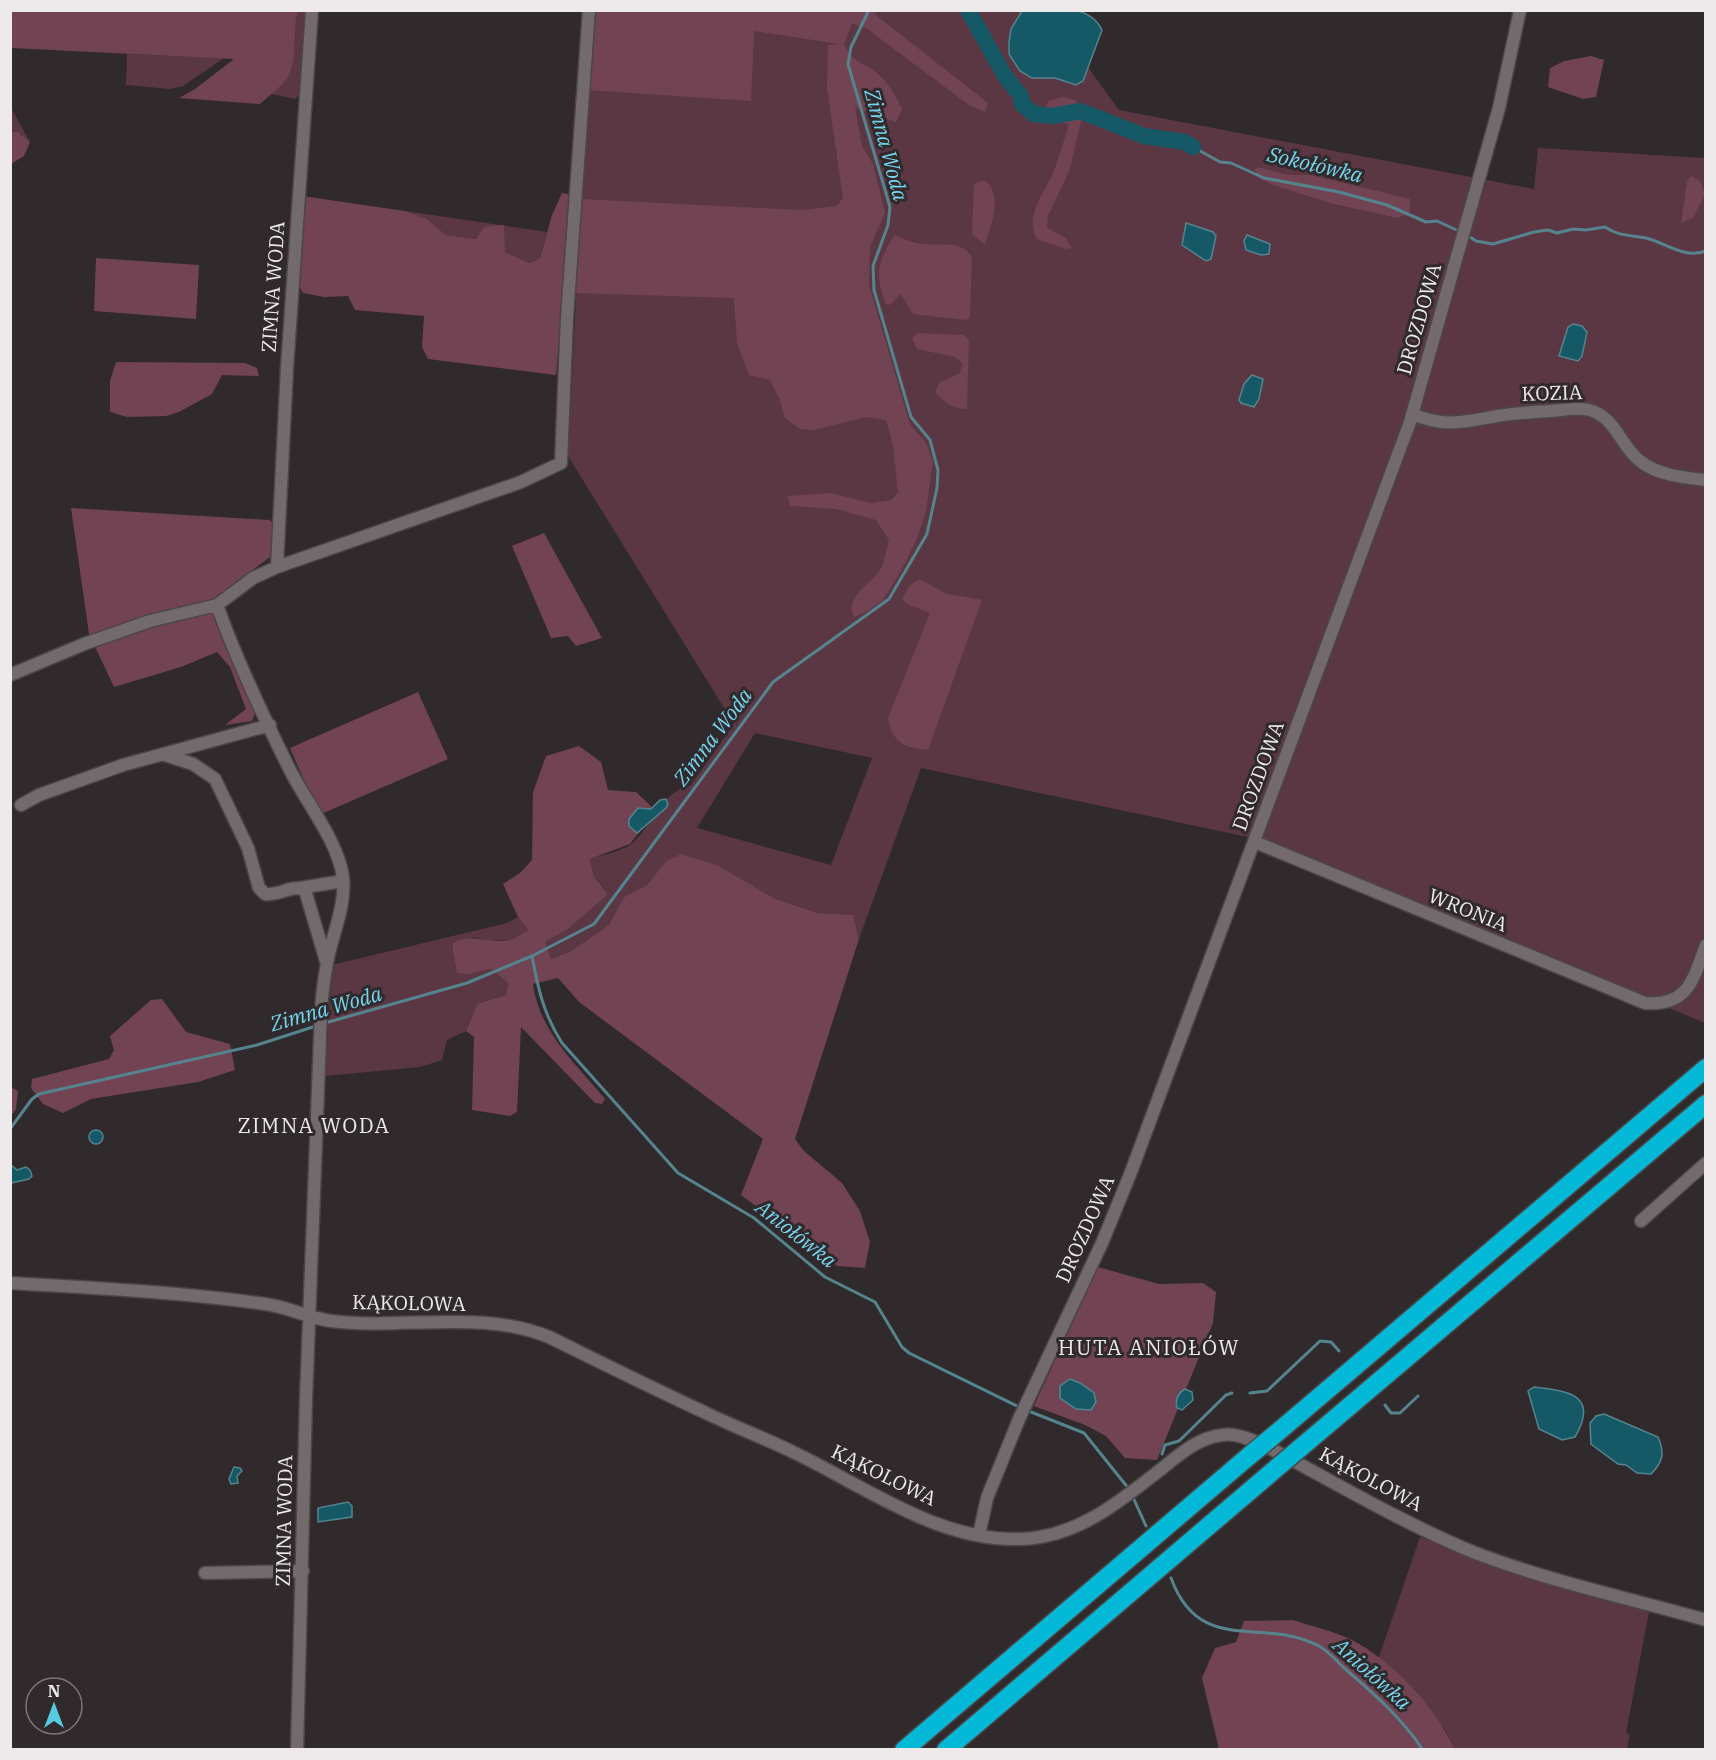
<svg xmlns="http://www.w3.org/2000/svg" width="1716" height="1760" viewBox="0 0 1716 1760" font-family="'IBM Plex Serif',serif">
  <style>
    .green { fill: #5b3743; fill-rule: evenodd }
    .forest { fill: #714353 }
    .water { fill: #155866; stroke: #56848e; stroke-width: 1.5 }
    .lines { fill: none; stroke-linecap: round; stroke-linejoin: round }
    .stream { stroke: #56848e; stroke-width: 3 }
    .river { stroke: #155866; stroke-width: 16 }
    .minor-casing { stroke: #4b4648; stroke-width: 15 }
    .highway-casing { stroke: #4b4648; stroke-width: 21 }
    .minor { stroke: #726a6d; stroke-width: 12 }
    .highway { stroke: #04b9d8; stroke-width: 18 }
    .highway-bridge-casing { stroke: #4b4648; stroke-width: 21; stroke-linecap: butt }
    .highway-bridge { stroke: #04b9d8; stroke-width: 18 }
    .labels { text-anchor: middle; stroke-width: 6; stroke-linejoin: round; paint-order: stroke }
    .street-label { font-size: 20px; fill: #eee9eb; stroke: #302a2c }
    .water-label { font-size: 21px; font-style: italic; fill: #75d7ef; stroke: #302a2c }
    .neighbourhood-label { font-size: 21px; letter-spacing: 1.5px; fill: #eee9eb; stroke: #302a2c }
  </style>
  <rect width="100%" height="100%" fill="#302a2c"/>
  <path class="green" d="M298,11H307L301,93L295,99L271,94C304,62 287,48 298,11Z
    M591,11H1047L1119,110L1534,189L1538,148L1705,158V1023L1262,840L921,768L859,939L853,915L818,913L774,899L719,866L665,862L647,885L624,897L610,925L571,951L551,959L545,942L567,930L606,895V890L594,877L590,859C602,855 619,852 630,845C650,831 661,790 690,786L734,724L568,456ZM755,733L872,758L831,865L697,828Z
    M127,54L224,58L183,86L170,89L126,85Z
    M10,106L30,142L18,132H11Z
    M405,211L547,232L540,258L530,263L505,252L485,227L476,239L446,235L427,219Z
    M518,917L528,930L511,940L490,941L474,937L452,945L454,954L470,974L491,969L508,983L506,995L477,1004L466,1031L447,1040L442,1060L420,1067L325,1076L332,965L507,923Z
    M1420,1537L1484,1562L1649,1612L1626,1733L1630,1734L1627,1749H1455L1445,1729L1378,1660Z"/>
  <path class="forest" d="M10,11H298C291,33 300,61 285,81C278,89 268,97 260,104L179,98L195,89L234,59L11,48Z
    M593,11H874L877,16L988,103L985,112L969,105L866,28L852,23L844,45C857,67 861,60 877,73C888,82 896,96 902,109L896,122L855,107L862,146L873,164L885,213L870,247L869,285L910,424L926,443L933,461L926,511L916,541L901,571L883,600L868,611L854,617C844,595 872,585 881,568C885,560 886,549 889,540L876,520L836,509L790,506L788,496L832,493L870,503L891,500L898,493L893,445L886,420L867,417L814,430L800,429L784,417L780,400L770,380L749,375L737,343L734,298L574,293L581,199L801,210L836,206L843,198L827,88L828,45L839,44L754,31L751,101L588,90Z
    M1591,56L1604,60L1596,97L1583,99L1548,87L1550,68L1564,61Z
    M1062,97L1076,100L1081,121L1070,169L1048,216L1047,228L1065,237L1072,248L1065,249L1037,239C1024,216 1044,194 1053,173C1059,159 1064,139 1069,124L1054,120L1045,110L1049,101Z
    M11,132H18L30,142L24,156L11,164Z
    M1258,167L1288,175H1311L1410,199V212L1398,218L1334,204L1273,185L1257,177L1255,169Z
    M1691,176L1700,181L1705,194L1693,218L1681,223L1687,182Z
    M984,180C1004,192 991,227 985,244L972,235L974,184Z
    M562,193L572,195L556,375L428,359L422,347L424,316L355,310L348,296L324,297L303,293L298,284L302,196L405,211L427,219L446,235L476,239L484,227L504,225L505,252L530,263L540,258L552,215Z
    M894,235C901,237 910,242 917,243C937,247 960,238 972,257L970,318L965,320L913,314L901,294L890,305L886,304C874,273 878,263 894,235Z
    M96,258L199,265L196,319L94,311Z
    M918,333L963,335L969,339L967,409C953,409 945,403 935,392L940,382L960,373L962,363L955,357L917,349L912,338Z
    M116,362L245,363L257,368L259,376L222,375L212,394L179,412L166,416L127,417L110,412V381Z
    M71,508L270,520L274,525L270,557L218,596L212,612L256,710L252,721L225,725L246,709L230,667L217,652L181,667L114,687L89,634Z
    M544,533L602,638L576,646L568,636L551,638L512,546Z
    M919,579L947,594L982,600L928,750C904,748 892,742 888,718L930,613L907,604L902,599L910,585Z
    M418,692L448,759L319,815L290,748Z
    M579,746L601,762L608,790L636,792L656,811L630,844L590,859L594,877L606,891L607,895L567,930L545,942L551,959L571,951L609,925L624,897L647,885L665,862L681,854L719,866L775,899L818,913L853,915L859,939L795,1139L804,1151L842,1183L860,1211L870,1242L865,1268L837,1266L741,1195L763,1139L579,1002L558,978L533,984C539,1031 576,1064 605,1099L602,1104L595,1103L521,1027L517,1112L510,1116L472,1110L474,1037L466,1031L477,1004L506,995L508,983L491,969L470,974L457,973L452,945C469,930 490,945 510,940C516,938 522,933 528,930L518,917L503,884L520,873L532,860L533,792L546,756Z
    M162,999L186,1032L230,1044L235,1070L198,1082L91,1099L63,1113L43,1104L31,1088L32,1079L109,1059L114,1050L110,1036L151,1000Z
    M11,1087L18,1091L16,1109L11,1116Z
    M1098,1267L1159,1284L1203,1283L1216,1292L1213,1323L1157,1460L1125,1458L1106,1436L1085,1425L1034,1406Z
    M1293,1620C1311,1626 1333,1631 1350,1639C1394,1661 1434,1706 1455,1749H1219L1202,1678L1215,1648L1236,1642L1244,1621Z"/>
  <path class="water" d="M1022,11C1050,10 1088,1 1102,30L1083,81L1076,85L1055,78H1032L1020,71L1009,54V43L1011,29Z
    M1186,223L1213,232L1216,236L1211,259L1206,261L1182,245Z
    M1247,235L1270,244L1269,254L1261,255L1246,250L1244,241Z
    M1573,324L1582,326L1587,332L1582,356L1578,361L1559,356L1568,327Z
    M1252,375L1263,379L1259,399L1254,407L1241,403L1239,400L1244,384Z
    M666,799L668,805L666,808L637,833L629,826V819L638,808L651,809L660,800Z
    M89 1137a7 7 0 1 1 14 0a7 7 0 1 1-14 0Z
    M11,1165L17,1170L26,1167L30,1170L32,1176L29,1179L11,1183Z
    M1070,1379L1080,1383L1094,1393L1096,1402L1091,1410L1076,1409L1060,1398V1386Z
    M1534,1387C1567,1391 1600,1394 1575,1437L1562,1440L1539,1429L1528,1391Z
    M1185,1389L1192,1392L1193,1400L1182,1410L1177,1408C1175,1400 1178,1393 1185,1389Z
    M1604,1414L1658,1437C1665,1453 1663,1462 1651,1474L1637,1473L1626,1465L1618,1464L1591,1444L1590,1423L1596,1416Z
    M234,1467L240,1468L242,1471L237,1476L238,1483L231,1484L229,1479Z
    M348,1502L352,1506V1517L318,1522V1508Z"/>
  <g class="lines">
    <path class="stream" d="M1193,147L1220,162L1231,163L1264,178L1339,192L1387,205L1426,222L1437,221L1461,232
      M1467,235L1476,241L1493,244L1534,232L1548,230L1557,233L1573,229L1586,230L1605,227C1618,236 1630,235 1646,238C1666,243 1684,259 1706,251
      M532,956C538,989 544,1015 562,1043L678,1173L754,1218L825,1277L875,1302L902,1347L909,1353L1019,1407
      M325,1023L467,983L532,956L594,924L773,682L889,599L927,534L937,488L938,470L930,440L911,417L874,290L873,266L888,225L890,207L848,64L851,47L869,10
      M10,1129L32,1099L39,1094L257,1045L316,1026
      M1250,1393L1267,1391L1320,1341L1331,1342L1339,1351
      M1385,1405L1391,1413H1400L1418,1396
      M1026,1410L1084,1433L1129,1489
      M1162,1454L1165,1445L1179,1441L1226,1395L1232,1393
      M1132,1495L1146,1526
      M1171,1578C1200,1657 1263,1616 1319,1646C1328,1651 1336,1660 1343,1667C1372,1692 1401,1717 1423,1750"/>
    <path class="river" d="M968,10L1005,76L1021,96L1022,104L1034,114L1052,116L1080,111L1144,136L1185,142L1193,147"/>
    <g class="minor-casing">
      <path id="minor" d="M1412,414C1446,428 1463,422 1497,416C1515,413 1534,412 1552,411C1564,410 1577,407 1589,410C1615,416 1621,447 1640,461C1657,475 1685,478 1706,480
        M277,567L287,368L312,10
        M10,675L84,644L150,621L217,605
        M165,755L193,764L215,779L248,848L259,888L265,894C280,896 291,884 305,890L326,961
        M21,805L39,795L123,765L270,725
        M1255,842L1645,1003C1689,1006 1693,979 1706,945
        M300,888L343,881
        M1641,1221L1706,1163
        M10,1283C95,1288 181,1292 265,1304C288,1307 309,1318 331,1321C404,1330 480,1309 549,1337C600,1362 652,1388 704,1412C734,1427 765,1438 795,1453C866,1487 939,1542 1021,1539C1077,1537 1118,1503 1160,1470C1179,1455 1197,1438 1222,1435C1236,1433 1249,1439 1262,1444C1331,1480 1400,1522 1473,1552C1548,1581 1628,1598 1706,1620
        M979,1535L987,1498L1019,1419L1102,1243L1131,1172L1410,422L1499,108L1520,10
        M205,1573L303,1571
        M297,1750L306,1399L321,1012C322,996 324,979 327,963C332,935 346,906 343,878C339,843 307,803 291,772C264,718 237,662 217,605L253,578L277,567L521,482L561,463L567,317L589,10"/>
    </g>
    <g class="highway-casing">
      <path id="highway" d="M1272,1437L1706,1068
        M1299,1449L1706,1104
        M904,1750L1249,1456
        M946,1750L1273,1471"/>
    </g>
    <use href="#minor" class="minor"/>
    <use href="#highway" class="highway"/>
    <g class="highway-bridge-casing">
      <path id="highway-bridge" d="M1249,1456L1272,1437
        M1273,1471L1299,1449"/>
    </g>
    <use href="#highway-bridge" class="highway-bridge"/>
  </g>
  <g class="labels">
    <g class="street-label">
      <text transform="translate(273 287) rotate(-86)" y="7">ZIMNA WODA</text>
      <text transform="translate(1419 319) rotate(-74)" y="7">DROZDOWA</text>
      <text transform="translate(1552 393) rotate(-2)" y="7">KOZIA</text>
      <text transform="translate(1258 776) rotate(-70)" y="7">DROZDOWA</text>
      <text transform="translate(1468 910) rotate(22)" y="7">WRONIA</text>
      <text transform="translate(1085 1229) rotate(-66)" y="7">DROZDOWA</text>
      <text transform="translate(409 1303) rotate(1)" y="7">KĄKOLOWA</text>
      <text transform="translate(884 1475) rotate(26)" y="7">KĄKOLOWA</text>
      <text transform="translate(1371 1479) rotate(28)" y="7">KĄKOLOWA</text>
      <text transform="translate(284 1521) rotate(-89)" y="7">ZIMNA WODA</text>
    </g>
    <g class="water-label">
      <text transform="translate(886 145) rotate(75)" y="7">Zimna Woda</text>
      <text transform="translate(1315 165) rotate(13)" y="7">Sokołówka</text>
      <text transform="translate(713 737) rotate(-53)" y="7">Zimna Woda</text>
      <text transform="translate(326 1009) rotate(-16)" y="7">Zimna Woda</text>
      <text transform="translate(796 1234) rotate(38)" y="7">Aniołówka</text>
      <text transform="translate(1372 1674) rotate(42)" y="7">Aniołówka</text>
    </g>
    <g class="neighbourhood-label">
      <text x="314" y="1133">ZIMNA WODA</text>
      <text x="1149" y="1355">HUTA ANIOŁÓW</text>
    </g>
  </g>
  <rect width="1716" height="1760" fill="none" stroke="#eee9eb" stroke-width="24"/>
  <g transform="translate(54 1706)"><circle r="28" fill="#302a2c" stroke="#7c7678" stroke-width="1.5"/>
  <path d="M0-4.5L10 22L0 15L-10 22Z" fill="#58c9e3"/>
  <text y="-9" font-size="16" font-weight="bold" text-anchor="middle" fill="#eee9eb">N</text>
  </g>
</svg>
